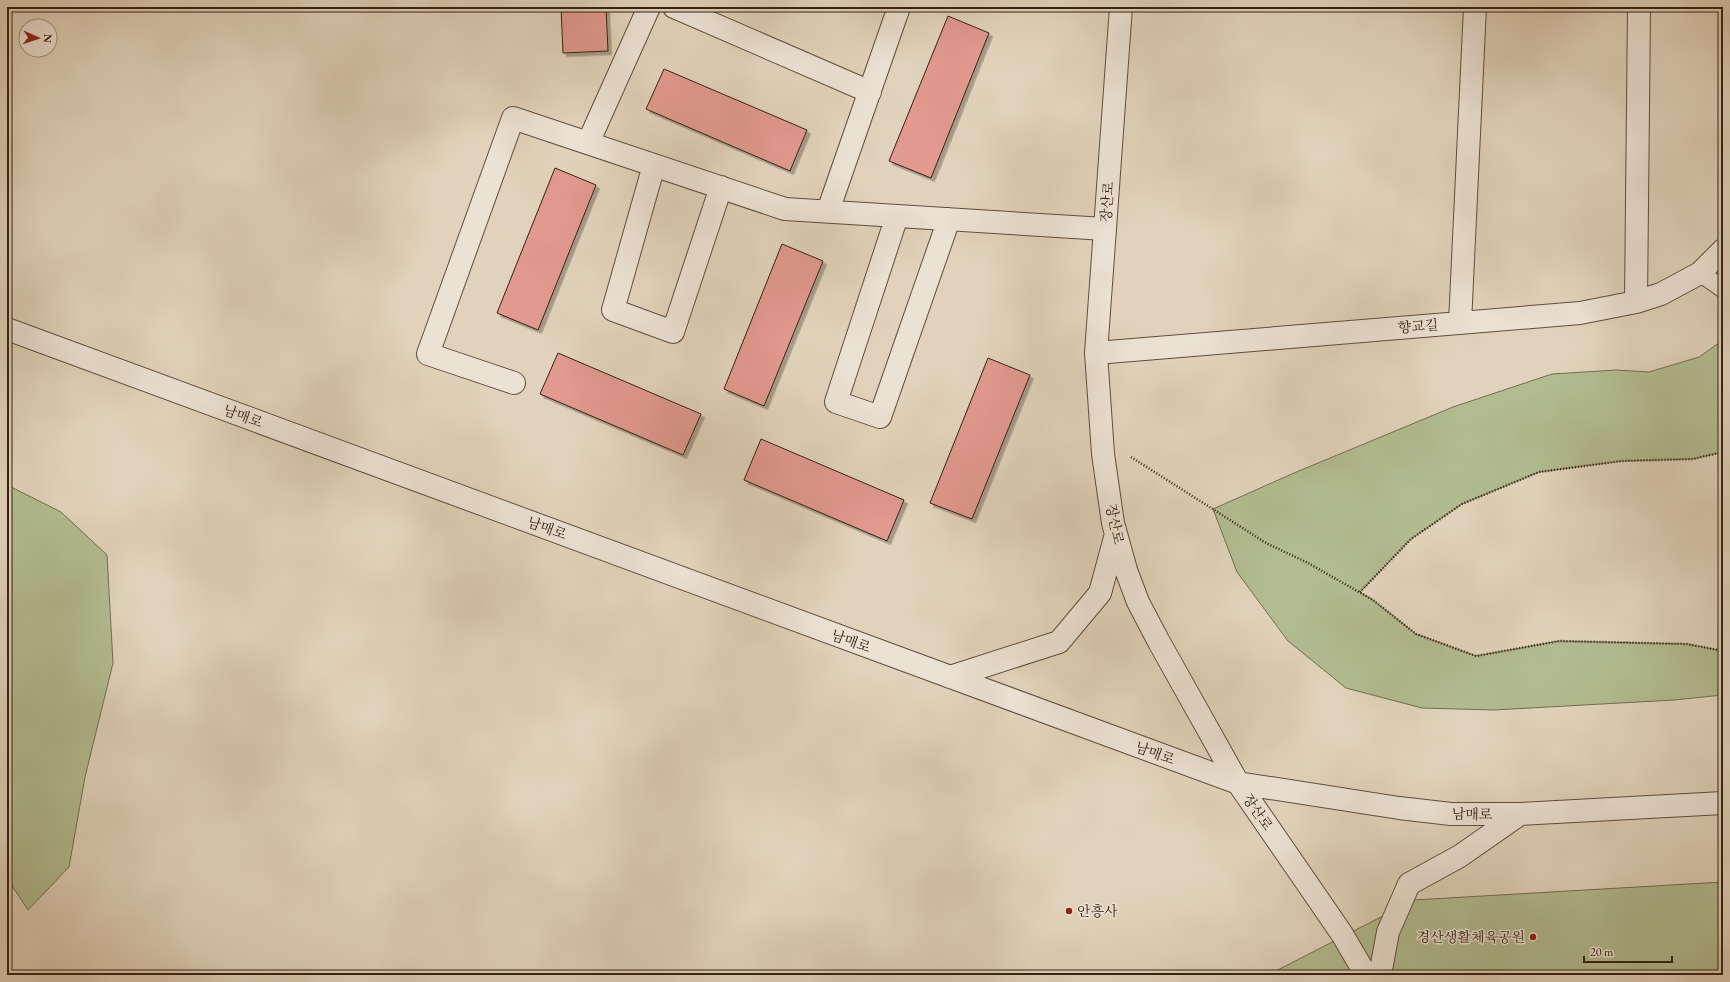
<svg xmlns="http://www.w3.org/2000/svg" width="1730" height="982" viewBox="0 0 1730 982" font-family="'EB Garamond','Noto Serif KR',serif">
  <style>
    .green { fill: #b2bc91; stroke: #736e52 }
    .building { fill: #e2998f; stroke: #342113; filter: url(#shadow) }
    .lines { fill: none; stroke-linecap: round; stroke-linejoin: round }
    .service-casing { stroke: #5f4e3d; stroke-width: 19 }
    .minor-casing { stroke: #5f4e3d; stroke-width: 24 }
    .tertiary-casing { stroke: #5f4e3d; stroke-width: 24 }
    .path { stroke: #342113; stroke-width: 2.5; stroke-dasharray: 1 2; stroke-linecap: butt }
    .service { stroke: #ece2d3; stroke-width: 17 }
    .minor { stroke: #ece2d3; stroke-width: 22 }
    .tertiary { stroke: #ece2d3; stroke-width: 22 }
    .poi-dot { fill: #8f2418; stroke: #ece2d3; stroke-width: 1.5 }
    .labels { text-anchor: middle; stroke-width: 3; stroke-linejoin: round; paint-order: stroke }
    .street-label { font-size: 14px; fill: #342113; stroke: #ece2d3 }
    .poi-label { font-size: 14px; fill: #342113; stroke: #ece2d3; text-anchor: start }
  </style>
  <defs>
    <filter id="shadow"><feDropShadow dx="3.5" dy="3.5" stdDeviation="0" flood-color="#0004"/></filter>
  </defs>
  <rect width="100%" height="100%" fill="#e1d3bb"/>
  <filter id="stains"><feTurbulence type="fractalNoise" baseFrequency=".005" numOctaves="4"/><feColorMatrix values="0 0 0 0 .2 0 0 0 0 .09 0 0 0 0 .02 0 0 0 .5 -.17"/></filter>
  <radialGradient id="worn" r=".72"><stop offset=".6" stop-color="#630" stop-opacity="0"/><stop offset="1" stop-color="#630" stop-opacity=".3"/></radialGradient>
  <path class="green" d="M1723,340V452L1693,459L1622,461L1539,472L1462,504L1411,539L1360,592L1373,600L1416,634L1476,656L1559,641L1687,644L1723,651V695L1674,700L1494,710L1422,708L1346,688L1288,641L1237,572L1213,509L1294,473L1453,407L1552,374L1616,370L1649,372L1699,357Z
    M7,485L61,512L107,555L113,663L85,777L69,867L28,910L7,878Z
    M1723,882V975L1270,974L1414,900Z"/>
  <path class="building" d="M561,7H606L608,51L563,53Z
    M948,16L989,33L931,178L889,161Z
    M664,69L807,130L790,171L646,109Z
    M555,168L596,185L538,330L497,313Z
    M782,244L823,261L764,406L724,389Z
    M558,353L701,414L683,455L540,394Z
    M988,358L1030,375L972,519L930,503Z
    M761,439L904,500L887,541L744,480Z"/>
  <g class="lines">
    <g class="service-casing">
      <path id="service" d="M1700,273L1723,289"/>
    </g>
    <g class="minor-casing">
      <path id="minor" d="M674,7L870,92
        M588,143L649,7
        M654,165L613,310L673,332L721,187
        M828,211L899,7
        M897,216L836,402L880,417L949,219
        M1636,302L1639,7
        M1460,323L1475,7
        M1096,353L1580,313L1636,302L1661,294L1700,273L1723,250
        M514,383L428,354L513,118L785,209L1105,229"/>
    </g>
    <g class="tertiary-casing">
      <path id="tertiary" d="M1121,7L1096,353L1103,454L1113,523L1126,570L1138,602L1159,642L1238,783L1342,934L1366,975
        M7,329L1238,783L1399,808L1451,814H1520L1723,803
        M950,677L1059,642L1100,593L1116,534
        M1380,975L1388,932L1409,884L1460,856L1520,814"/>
    </g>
    <path class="path" d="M1131,457L1266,543L1308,563L1373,600L1416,634L1476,656L1559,641L1687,644L1723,651
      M1360,592L1411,539L1462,504L1539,472L1622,461L1693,459L1723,452"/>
    <use href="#service" class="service"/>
    <use href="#minor" class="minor"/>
    <use href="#tertiary" class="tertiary"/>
  </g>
  <g class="poi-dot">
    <circle cx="1069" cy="911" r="4"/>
    <circle cx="1533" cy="937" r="4"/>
  </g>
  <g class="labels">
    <g class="street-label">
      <text transform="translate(1107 202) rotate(-86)" y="5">장산로</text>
      <text transform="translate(1418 326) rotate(-5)" y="5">향교길</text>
      <text transform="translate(243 416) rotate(20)" y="5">남매로</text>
      <text transform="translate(1115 524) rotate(78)" y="5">장산로</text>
      <text transform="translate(547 528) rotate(20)" y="5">남매로</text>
      <text transform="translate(851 641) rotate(20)" y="5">남매로</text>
      <text transform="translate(1155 753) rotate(20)" y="5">남매로</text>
      <text transform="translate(1258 812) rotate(55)" y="5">장산로</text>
      <text transform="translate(1472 814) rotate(1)" y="5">남매로</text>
    </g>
    <g class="poi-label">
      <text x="1077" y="916">안흥사</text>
      <text x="1525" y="942" text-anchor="end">경산생활체육공원</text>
    </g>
  </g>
  <rect width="1730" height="982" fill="none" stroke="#e1d3bb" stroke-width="24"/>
  <rect x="8" y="8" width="1714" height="966" fill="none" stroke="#342113" stroke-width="2"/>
  <rect x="12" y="12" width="1706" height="958" fill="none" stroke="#342113"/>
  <g transform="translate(38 38) rotate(93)"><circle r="19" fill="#ece2d3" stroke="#a29586"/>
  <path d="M0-3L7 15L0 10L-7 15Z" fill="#8f2418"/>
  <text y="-6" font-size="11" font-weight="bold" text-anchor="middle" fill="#342113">N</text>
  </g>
  <path d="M1584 956v6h88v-6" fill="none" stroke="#342113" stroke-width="2"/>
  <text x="1590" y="956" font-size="12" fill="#342113" stroke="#ece2d3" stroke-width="3" paint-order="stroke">20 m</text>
  <rect width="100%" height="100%" filter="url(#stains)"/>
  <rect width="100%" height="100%" fill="url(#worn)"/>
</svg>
